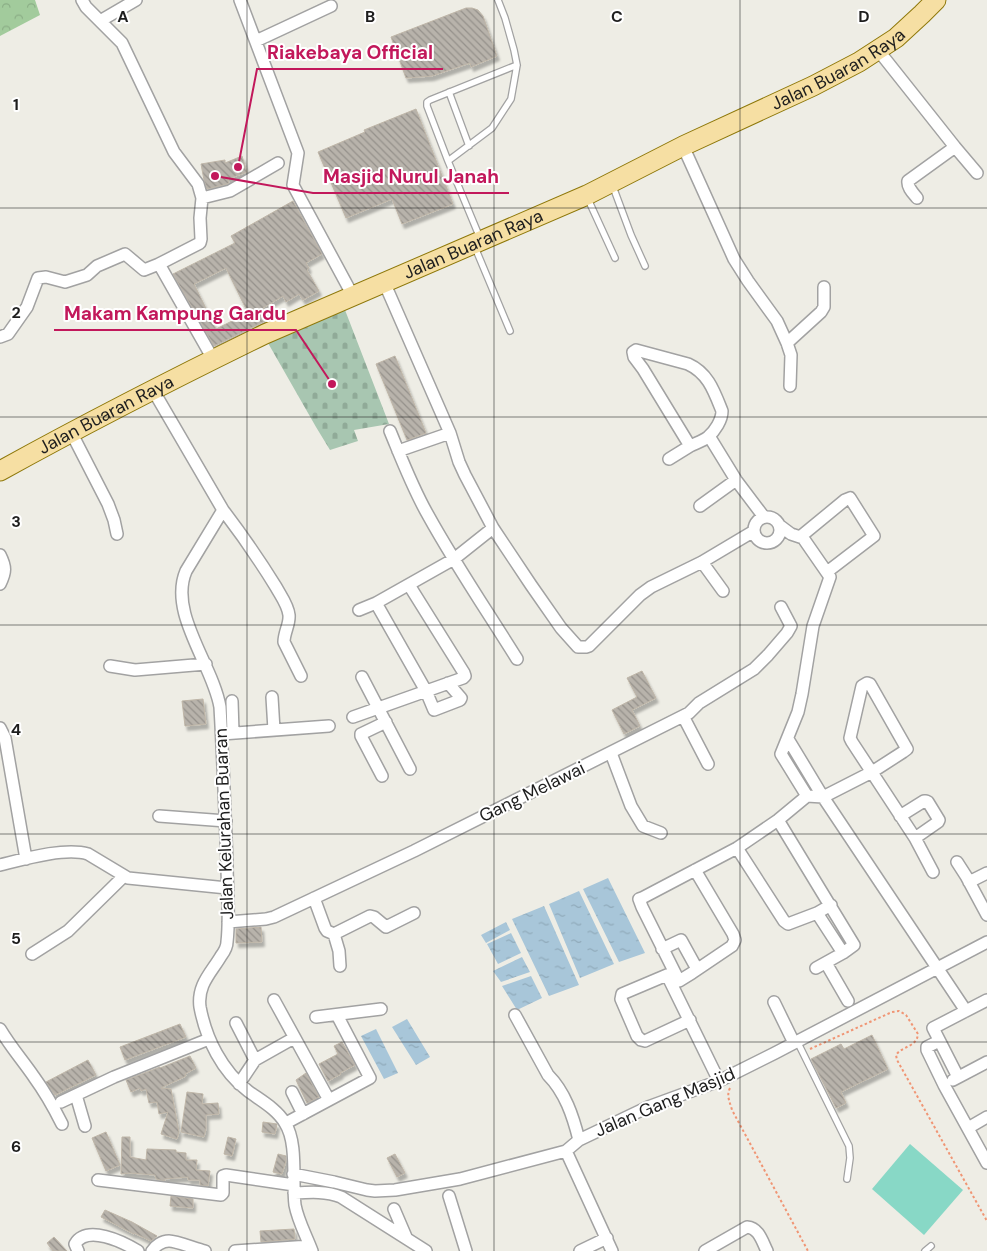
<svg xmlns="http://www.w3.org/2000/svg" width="987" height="1251" viewBox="0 0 987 1251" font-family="'DM Sans',sans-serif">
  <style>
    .forest { fill: url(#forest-crowns) }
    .cemetery { fill: url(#cemetery-stones) }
    .pitch { fill: #88d8c6 }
    .water { fill: url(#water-ripples) }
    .building { fill: url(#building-back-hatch); stroke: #bfb6a8; fill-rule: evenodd; filter: url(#shadow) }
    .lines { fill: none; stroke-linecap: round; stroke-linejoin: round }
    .service-casing { stroke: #a2a2a2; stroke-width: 8 }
    .minor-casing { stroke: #a2a2a2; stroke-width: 14 }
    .primary-casing { stroke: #8e780a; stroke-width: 21 }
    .path { stroke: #f09574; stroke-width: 2; stroke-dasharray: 2.5 2.5; stroke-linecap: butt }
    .service { stroke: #fff; stroke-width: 5.5 }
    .minor { stroke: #fff; stroke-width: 11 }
    .primary { stroke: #f6dfa3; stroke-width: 19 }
    .grid { fill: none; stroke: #1e1e1e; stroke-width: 1; stroke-opacity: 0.55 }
    .labels { text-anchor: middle; stroke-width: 4; stroke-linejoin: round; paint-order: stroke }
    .street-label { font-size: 18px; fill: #1e1e1e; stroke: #fff }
    .grid-label { font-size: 16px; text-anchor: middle; font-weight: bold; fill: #1e1e1e; stroke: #fff; stroke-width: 4; stroke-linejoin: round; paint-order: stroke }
    .leader { fill: none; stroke: #c2185b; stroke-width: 2 }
    .callout-dot { fill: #c2185b; stroke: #fff; stroke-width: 2 }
    .callout-label { font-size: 19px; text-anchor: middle; font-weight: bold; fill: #c2185b; stroke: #fff; stroke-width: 4; stroke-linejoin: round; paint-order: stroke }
  </style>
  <defs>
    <pattern id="forest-crowns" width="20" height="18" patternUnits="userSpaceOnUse" patternTransform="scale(1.25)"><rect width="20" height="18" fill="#a2cb9c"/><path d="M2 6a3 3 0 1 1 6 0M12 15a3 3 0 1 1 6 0" fill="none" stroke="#8bae86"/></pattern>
    <pattern id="cemetery-stones" width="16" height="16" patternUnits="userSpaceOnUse" patternTransform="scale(1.25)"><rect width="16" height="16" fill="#a8c6b1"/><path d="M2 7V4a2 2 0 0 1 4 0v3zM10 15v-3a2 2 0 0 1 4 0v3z" fill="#90aa98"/></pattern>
    <pattern id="water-ripples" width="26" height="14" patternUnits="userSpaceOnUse" patternTransform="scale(1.25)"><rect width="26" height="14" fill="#a8c6d9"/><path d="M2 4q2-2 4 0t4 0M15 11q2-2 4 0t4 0" fill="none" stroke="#90aaba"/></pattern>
    <pattern id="building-back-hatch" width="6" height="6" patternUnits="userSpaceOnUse" patternTransform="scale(1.25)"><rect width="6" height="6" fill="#b8b3ab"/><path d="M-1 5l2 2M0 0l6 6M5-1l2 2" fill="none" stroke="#95918b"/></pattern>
    <filter id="shadow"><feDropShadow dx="2.5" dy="4.5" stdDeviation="1" flood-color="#0004"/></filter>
  </defs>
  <rect width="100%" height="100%" fill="#eeede5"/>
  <path class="forest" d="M0,0H35L40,15L0,36Z"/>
  <path class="cemetery" d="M345,310L389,424L354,430L358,441L330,450L316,427L268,343Z"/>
  <path class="pitch" d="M910,1144L963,1190L924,1235L872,1189Z"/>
  <path class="water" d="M608,878L645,953L619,962L583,889Z
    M579,891L614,964L580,978L549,904Z
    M544,906L579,985L549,996L512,919Z
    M506,922L510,930L486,943L481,935Z
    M511,933L521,953L498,964L487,944Z
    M522,957L530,972L501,982L493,971Z
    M531,976L542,998L517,1010L502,986Z
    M407,1019L430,1057L416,1065L392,1027Z
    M376,1029L398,1073L384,1079L361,1036Z"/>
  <path class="building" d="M466,8H472L478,10L483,16L497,56L471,67L470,63L432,76L406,78L391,37Z
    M416,109L453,204L402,224L392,199L346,218L318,152L365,132L364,130Z
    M242,156L247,172L228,179L229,183L227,184L207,189L204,180L201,164L225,160V163Z
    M293,201L322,254L306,263L309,268L307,270L319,291L303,300L299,294L286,302L283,296L263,308L269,319L214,346L173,274L235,243L231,236ZM226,268L248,313L216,329L194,284Z
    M395,356L426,433L407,440L376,364Z
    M642,671L656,698L632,710L640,726L624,734L612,710L637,697L627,678Z
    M203,699L206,724L185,726L182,701Z
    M261,927L262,942L236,943V929Z
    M180,1024L186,1037L125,1060L120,1047Z
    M872,1035L888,1069L841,1092L846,1103L836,1108L811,1059L841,1044L844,1049Z
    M342,1042L355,1065L340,1073L341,1074L328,1081L319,1064L338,1054L334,1046Z
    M190,1056L196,1068L185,1074L186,1076L161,1088L171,1089L179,1132L177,1139L161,1134L168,1112L159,1114L157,1102L149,1103L146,1089L141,1091L140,1088L131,1092L126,1080L160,1067V1068Z
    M88,1060L96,1075L55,1095L46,1082Z
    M306,1073L319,1097L307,1103L296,1080Z
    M187,1092L203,1094L202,1104L218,1103L219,1114L206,1115V1129L204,1137L181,1132Z
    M263,1122L277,1124L275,1134L262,1132Z
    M106,1132L120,1165L106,1171L92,1138Z
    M122,1137H130V1157L146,1160L147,1149L176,1150V1152L186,1153V1160H197L196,1170L210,1171L208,1186L200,1185V1180H188V1177L164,1179L165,1181L156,1179L155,1175L130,1173L121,1174Z
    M228,1137L236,1139L232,1156L224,1154Z
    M278,1154L286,1156V1161L282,1174L273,1172Z
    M395,1154L405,1173L397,1177L387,1158Z
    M171,1196L193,1199V1208L170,1206Z
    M105,1210L132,1222L157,1236L151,1241L134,1233V1234L101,1217Z
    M294,1229L295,1239L261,1242L260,1231Z
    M54,1237L67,1251H53L47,1243Z"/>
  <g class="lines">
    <g class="service-casing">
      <path id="service" d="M449,92L469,146
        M448,161L492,128L511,99L517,65L514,50L505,18L498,0
        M612,184L631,235L645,266
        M587,197L615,258
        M480,238L448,161L427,106V102L430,100L517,65
        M474,245L510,331
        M797,1041L849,1146L850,1158L847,1179
        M925,1251L931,1246"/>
    </g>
    <g class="minor-casing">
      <path id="minor" d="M82,0L86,7L122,43L174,152L198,184L202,198L200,218L201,239L200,243L159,264L213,359
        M240,0L298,153L293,185L353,296
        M100,21L136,0
        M256,41L331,6
        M878,50L955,147L977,173
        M683,146L734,259L748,281L777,321L787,343L791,355L790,386
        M202,198L230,191L278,163
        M917,198C913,193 907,187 908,181L955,147
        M384,282L450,433L459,462L465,475L493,528L531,585L561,628L578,647H586L589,646L640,595L651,587L702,562L754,531
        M0,337L8,334L27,307L38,278L46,277L65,282L87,275L97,266L125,254L144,270L159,264
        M787,343L821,312L824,307V287
        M636,350L688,364C708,373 714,391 722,411C722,420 715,431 708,437C703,441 696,443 690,446L643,369L634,357L633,352Z
        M153,390L223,510L186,571C168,613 213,665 220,707C223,759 225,811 227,863C227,889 230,916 227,942C227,947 224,952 221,956C211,973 197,985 200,1007C206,1039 222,1071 248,1091C260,1100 277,1109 285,1123C298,1143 292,1180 295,1205C298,1221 306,1235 312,1251
        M390,431C402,460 413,489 428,515C455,564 487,611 517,659
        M71,432L108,504L114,520L117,534
        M709,436L736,480L764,517
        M398,451L450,433
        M669,459L690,446
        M700,506L736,480
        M223,510C242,535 260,561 276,587C281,596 288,605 289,615C290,624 284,632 284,642L301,676
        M754 530a13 13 0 1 1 26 0a13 13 0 1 1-26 0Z
        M779,525L791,534L803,538L830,577L813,626L802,694L798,712L781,754L807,796
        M800,537L845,500L850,498L874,536L827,572
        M0,555C6,567 6,572 0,584
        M702,562L723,591
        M376,603L426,691L434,710L460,700L461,698L448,683
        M359,610L376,603L454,559L493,528
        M110,666L135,670L206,664
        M362,677L410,769
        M272,697L274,730
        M232,701L233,733
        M683,716L708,764
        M353,717L463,678L465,676L464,673L409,585
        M0,728L5,738L26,859
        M222,734L329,726
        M788,739L823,797L966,1011
        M611,753L631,806L643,826L661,833
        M382,776L361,736V734L386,722
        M159,816L226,821
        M900,816L924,801H926L928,802L939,820L938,822L915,838
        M778,820L854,945L843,953L816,968
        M737,848L784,921L788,924L817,913L831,905
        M957,862L966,876L987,915
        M0,865C24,859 65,847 88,854L128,878L227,888
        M695,870L733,934L735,940L732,946L692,973L679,981L642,907L639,899L642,898L737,848L778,820L807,796L823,797L872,772L903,752L907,749L870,684L867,683L862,686L850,738L852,742L915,838L933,872
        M969,882L987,873
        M314,898L325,928L327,931L334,934L370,916L374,917L386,927L414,913
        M817,913L843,953
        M228,922L266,919L274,917L414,851L689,713L699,703L754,669L768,655L787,633L791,626L781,607
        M334,934L339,951L340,966
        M662,949L681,940L697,969
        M32,954L68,931L124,876
        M826,963L848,1001
        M674,972L622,994L621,999L637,1036L641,1040L645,1041L690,1020
        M667,975L719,1081
        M274,1000L329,1100
        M774,1002L794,1043
        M515,1015L548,1075C565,1092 573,1116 579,1140
        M316,1017L381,1009
        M236,1023L255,1060
        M0,1029C10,1046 23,1061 34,1077C45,1092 54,1108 62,1124
        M939,1041L927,1047V1050L944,1085L987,1163
        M958,1077L933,1028L987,1000
        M953,1080L987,1062
        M239,1084L255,1060L294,1038
        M292,1092L303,1114
        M76,1095L85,1126
        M61,1102L114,1077L209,1039
        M286,1123L370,1078L337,1015
        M968,1128L987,1117
        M566,1151L612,1251
        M293,1174L334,1182L367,1190L375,1191L395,1190L460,1179L566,1151L579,1140L648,1107L719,1081L775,1053L987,942
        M98,1180L221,1195L223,1193V1176L226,1175L294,1185
        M294,1193C311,1192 326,1191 341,1197L426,1251
        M449,1196L466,1251
        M394,1209L406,1237
        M78,1251L75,1244C87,1224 123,1242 138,1251
        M152,1251C155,1246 162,1241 169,1241C177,1241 196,1249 205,1251
        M235,1251L310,1246
        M580,1251L607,1238
        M705,1251L747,1227C759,1228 762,1241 767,1251"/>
    </g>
    <g class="primary-casing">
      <g id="primary">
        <path id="s1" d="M0,471C87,423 175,378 265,334L587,195L683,146L813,86L859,62L896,38L922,14L936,0"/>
      </g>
    </g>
    <path class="path" d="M810,1049L892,1012L899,1011L906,1015L918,1034C917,1047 902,1046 896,1055L897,1060L987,1221
      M730,1088C726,1096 730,1102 732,1110L808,1251"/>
    <use href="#service" class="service"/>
    <use href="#minor" class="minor"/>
    <use href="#primary" class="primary"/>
  </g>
  <path class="grid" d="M247,0V1251M494,0V1251M740,0V1251M0,208H987M0,417H987M0,625H987M0,834H987M0,1042H987"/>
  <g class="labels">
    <g class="street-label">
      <text dy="6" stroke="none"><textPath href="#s1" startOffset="930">Jalan Buaran Raya</textPath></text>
      <text dy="6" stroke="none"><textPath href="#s1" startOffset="525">Jalan Buaran Raya</textPath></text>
      <text dy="6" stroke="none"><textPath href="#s1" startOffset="120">Jalan Buaran Raya</textPath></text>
      <text transform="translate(532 792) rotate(-26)" y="6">Gang Melawai</text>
      <text transform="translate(224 824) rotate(-92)" y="6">Jalan Kelurahan Buaran</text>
      <text transform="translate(665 1102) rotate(-23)" y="6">Jalan Gang Masjid</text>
    </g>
  </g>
  <g class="grid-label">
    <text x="123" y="22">A</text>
    <text x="370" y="22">B</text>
    <text x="617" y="22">C</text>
    <text x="864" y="22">D</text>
    <text x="16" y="110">1</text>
    <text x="16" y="318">2</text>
    <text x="16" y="527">3</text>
    <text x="16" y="735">4</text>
    <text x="16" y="944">5</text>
    <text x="16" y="1152">6</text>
  </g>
  <path class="leader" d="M238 167L257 69H443M215 176L313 193H509M332 384L296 330H54"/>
  <g class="callout-dot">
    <circle cx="238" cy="167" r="5"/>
    <circle cx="215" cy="176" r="5"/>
    <circle cx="332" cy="384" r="5"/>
  </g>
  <g class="callout-label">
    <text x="350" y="59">Riakebaya Official</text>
    <text x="411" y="183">Masjid Nurul Janah</text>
    <text x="175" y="320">Makam Kampung Gardu</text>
  </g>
</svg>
